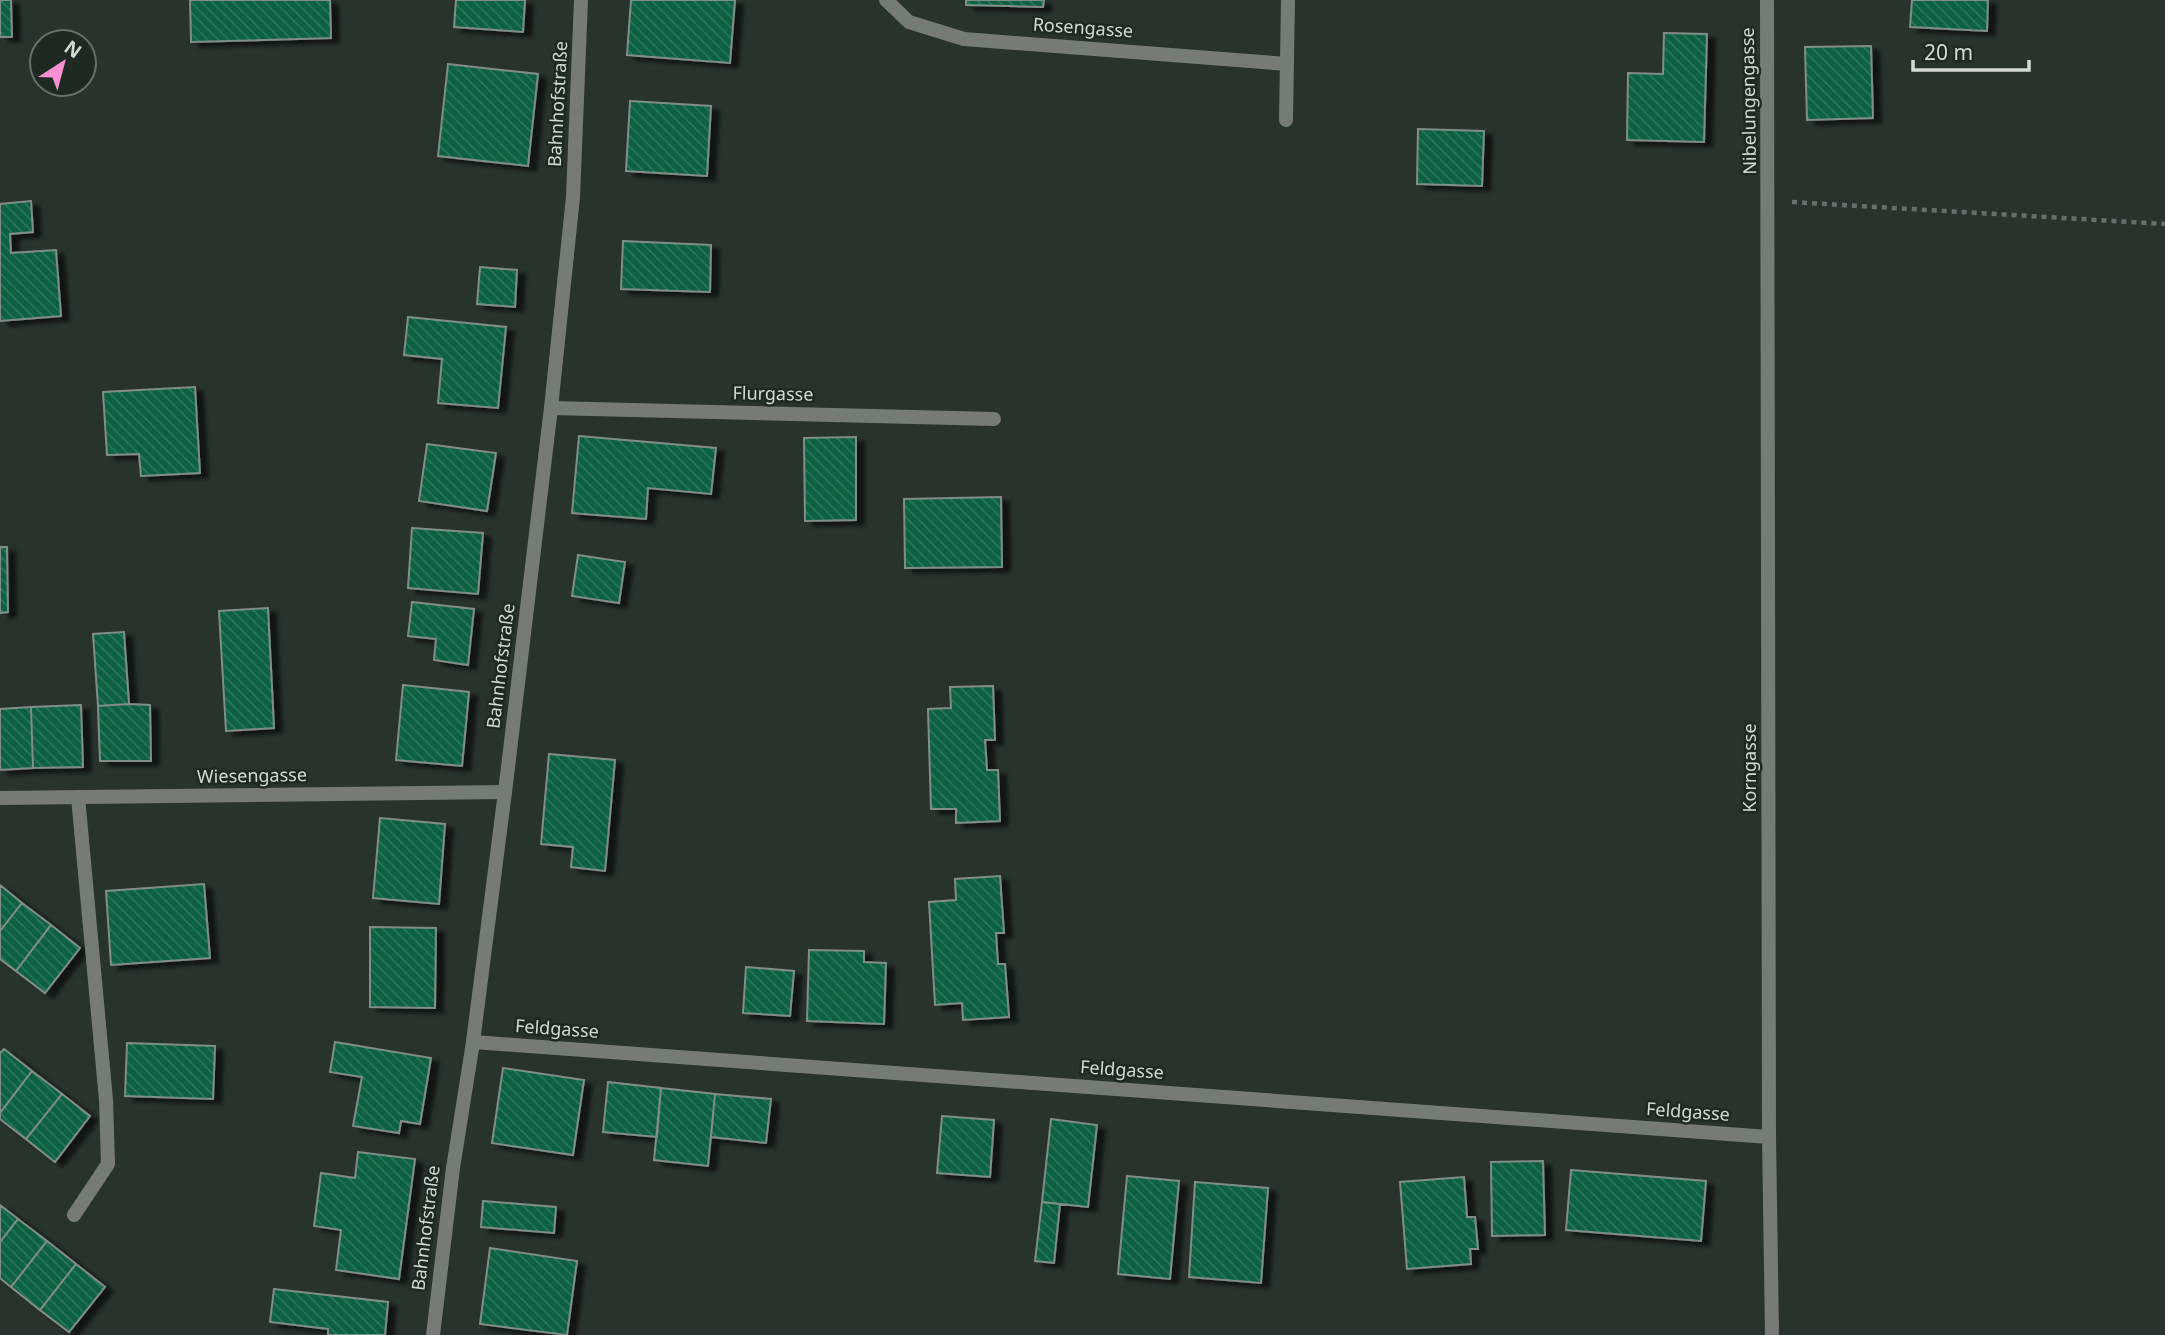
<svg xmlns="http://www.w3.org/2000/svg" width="2165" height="1335" viewBox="0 0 2165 1335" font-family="'Noto Sans',sans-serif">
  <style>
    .building { fill: url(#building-back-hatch); stroke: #818d87; stroke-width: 2; filter: url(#shadow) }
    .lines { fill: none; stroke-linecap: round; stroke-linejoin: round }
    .path { stroke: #666f6b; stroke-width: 4.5; stroke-dasharray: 5 5; stroke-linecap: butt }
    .service { stroke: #767b78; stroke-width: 14 }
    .minor { stroke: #767b78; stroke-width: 14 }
    .tertiary { stroke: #767b78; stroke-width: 14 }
    .labels { text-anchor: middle; stroke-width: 5; stroke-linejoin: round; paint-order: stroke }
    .street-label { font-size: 18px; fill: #d3dad6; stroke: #1f2924 }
  </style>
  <defs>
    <pattern id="building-back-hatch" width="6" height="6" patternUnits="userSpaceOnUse" patternTransform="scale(1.75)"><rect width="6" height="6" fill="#086043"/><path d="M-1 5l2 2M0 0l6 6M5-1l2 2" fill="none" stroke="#2b765d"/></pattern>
    <filter id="shadow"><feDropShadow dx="8" dy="4.5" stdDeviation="2" flood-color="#0009"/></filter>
  </defs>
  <rect width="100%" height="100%" fill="#29332e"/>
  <path class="building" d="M0,0H11L12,37H0Z
    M190,0H330L331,38L191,42Z
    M456,0H525L523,32L454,27Z
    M631,0H735L730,63L627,55Z
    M966,0H1044L1043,7L966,5Z
    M1912,0H1988L1987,31L1910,27Z
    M1664,33L1707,34L1704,142L1627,140L1628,73L1663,74Z
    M1871,46L1873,118L1807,120L1805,47Z
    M448,64L538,74L528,166L438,156Z
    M630,101L711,106L707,176L626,171Z
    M1418,129L1484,131L1482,186L1417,184Z
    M31,201L33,232L10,234L11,253L56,250L61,316L0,321V204Z
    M623,241L711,245L710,292L621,289Z
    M480,267L517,270L515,307L477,304Z
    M408,317L506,327L498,408L438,403L442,359L404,355Z
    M195,387L200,473L141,476L139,454L107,455L103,392Z
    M579,436L716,448L711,494L648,488L646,519L572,513Z
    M856,437V520L805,521L804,438Z
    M427,444L496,453L487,511L419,501Z
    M1001,497L1002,567L905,568L904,499Z
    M412,528L483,533L478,594L408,588Z
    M0,547H7L8,612L0,613Z
    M578,555L625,562L619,603L572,596Z
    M412,602L474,609L468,665L434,660L436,639L408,636Z
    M268,608L274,728L226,731L219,611Z
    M124,632L129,704L98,706L93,634Z
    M403,685L469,692L462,766L396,760Z
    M993,686L995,740H985L987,770H998L1000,821L956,823V809H931L928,709L951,708L950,687Z
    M129,704L150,705L151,761H100L98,706Z
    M81,705L83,767L33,768L31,707Z
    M31,707L33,768L0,770V709Z
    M549,754L615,760L605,871L571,867L573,847L541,844Z
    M380,818L445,824L439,904L373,898Z
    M1000,876L1004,933H996L998,964H1005L1009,1017L963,1020L962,1003L935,1005L929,902L956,900L955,879Z
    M204,884L210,958L111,965L106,891Z
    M0,885L22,903L0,931Z
    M22,903L51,925L16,971L0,959V931Z
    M51,925L80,948L45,993L16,971Z
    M370,927L436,928L435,1008L370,1007Z
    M809,950L864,951V962L886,963L884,1024L807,1021Z
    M746,967L794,971L790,1016L743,1013Z
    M335,1042L431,1058L420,1124L401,1121L399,1133L353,1126L362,1077L330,1072Z
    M127,1043L215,1046L213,1099L125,1096Z
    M4,1049L32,1071L0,1113V1053Z
    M503,1068L584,1080L573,1155L492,1143Z
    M32,1071L62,1094L26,1139L0,1119V1113Z
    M608,1082L661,1088L657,1137L603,1132Z
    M661,1088L715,1094L708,1166L654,1160Z
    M62,1094L90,1116L55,1162L26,1139Z
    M715,1094L771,1099L766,1143L711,1137Z
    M942,1116L994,1120L990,1177L937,1173Z
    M1051,1119L1097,1125L1088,1207L1042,1202Z
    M358,1152L415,1159L399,1279L336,1270L341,1230L314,1226L321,1173L355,1178Z
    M1543,1161L1545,1235L1492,1236L1491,1162Z
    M1571,1170L1706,1181L1701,1241L1566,1230Z
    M1127,1176L1179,1181L1170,1279L1118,1274Z
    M1464,1177L1467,1217H1475L1478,1249H1470L1471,1264L1407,1269L1400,1182Z
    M1195,1182L1268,1188L1261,1283L1189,1277Z
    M483,1201L556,1207L554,1233L481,1227Z
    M1042,1202L1060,1204L1054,1263L1035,1261Z
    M0,1205L18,1219L0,1242Z
    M18,1219L47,1241L11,1287L0,1278V1242Z
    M47,1241L76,1264L40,1310L11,1287Z
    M490,1248L577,1261L567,1335L480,1324Z
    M76,1264L105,1287L69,1332L40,1310Z
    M274,1289L388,1302L385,1335H328V1329L270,1322Z"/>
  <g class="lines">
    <path class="path" d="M1792,202L2165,224"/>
    <path class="service" d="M74,1215L108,1164L106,1100L78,797"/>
    <path class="minor" d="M886,0L909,22L964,39L1287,64
      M1767,0L1769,1137L1772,1335
      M1286,120L1288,0
      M551,408L994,419
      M0,798L505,792
      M473,1042L1769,1137"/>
    <path class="tertiary" d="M433,1335L453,1168L473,1042L505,792L551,408L573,197L581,0"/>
  </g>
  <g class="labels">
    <g class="street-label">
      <text transform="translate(1083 28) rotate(4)" y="6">Rosengasse</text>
      <text transform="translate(1749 101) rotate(-91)" y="6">Nibelungengasse</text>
      <text transform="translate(558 104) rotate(-87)" y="6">Bahnhofstraße</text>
      <text transform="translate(773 394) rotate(1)" y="6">Flurgasse</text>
      <text transform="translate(501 666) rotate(-83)" y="6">Bahnhofstraße</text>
      <text transform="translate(1750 768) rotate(-90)" y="6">Korngasse</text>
      <text transform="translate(252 776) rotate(-1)" y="6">Wiesengasse</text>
      <text transform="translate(557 1029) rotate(4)" y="6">Feldgasse</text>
      <text transform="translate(1122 1070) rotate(4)" y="6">Feldgasse</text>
      <text transform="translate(1688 1112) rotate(4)" y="6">Feldgasse</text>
      <text transform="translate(426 1228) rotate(-83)" y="6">Bahnhofstraße</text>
    </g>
  </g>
  <g transform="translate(63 63) rotate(36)"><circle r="33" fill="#1f2924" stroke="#67706b" stroke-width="2"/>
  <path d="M0-5L12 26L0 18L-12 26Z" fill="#f790ce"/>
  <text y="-10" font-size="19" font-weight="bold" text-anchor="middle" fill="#d3dad6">N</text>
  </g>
  <path d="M1913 60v10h116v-10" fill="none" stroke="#d3dad6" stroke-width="3.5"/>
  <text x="1924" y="60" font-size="21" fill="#d3dad6" stroke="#1f2924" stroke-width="5" paint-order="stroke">20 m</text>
</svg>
